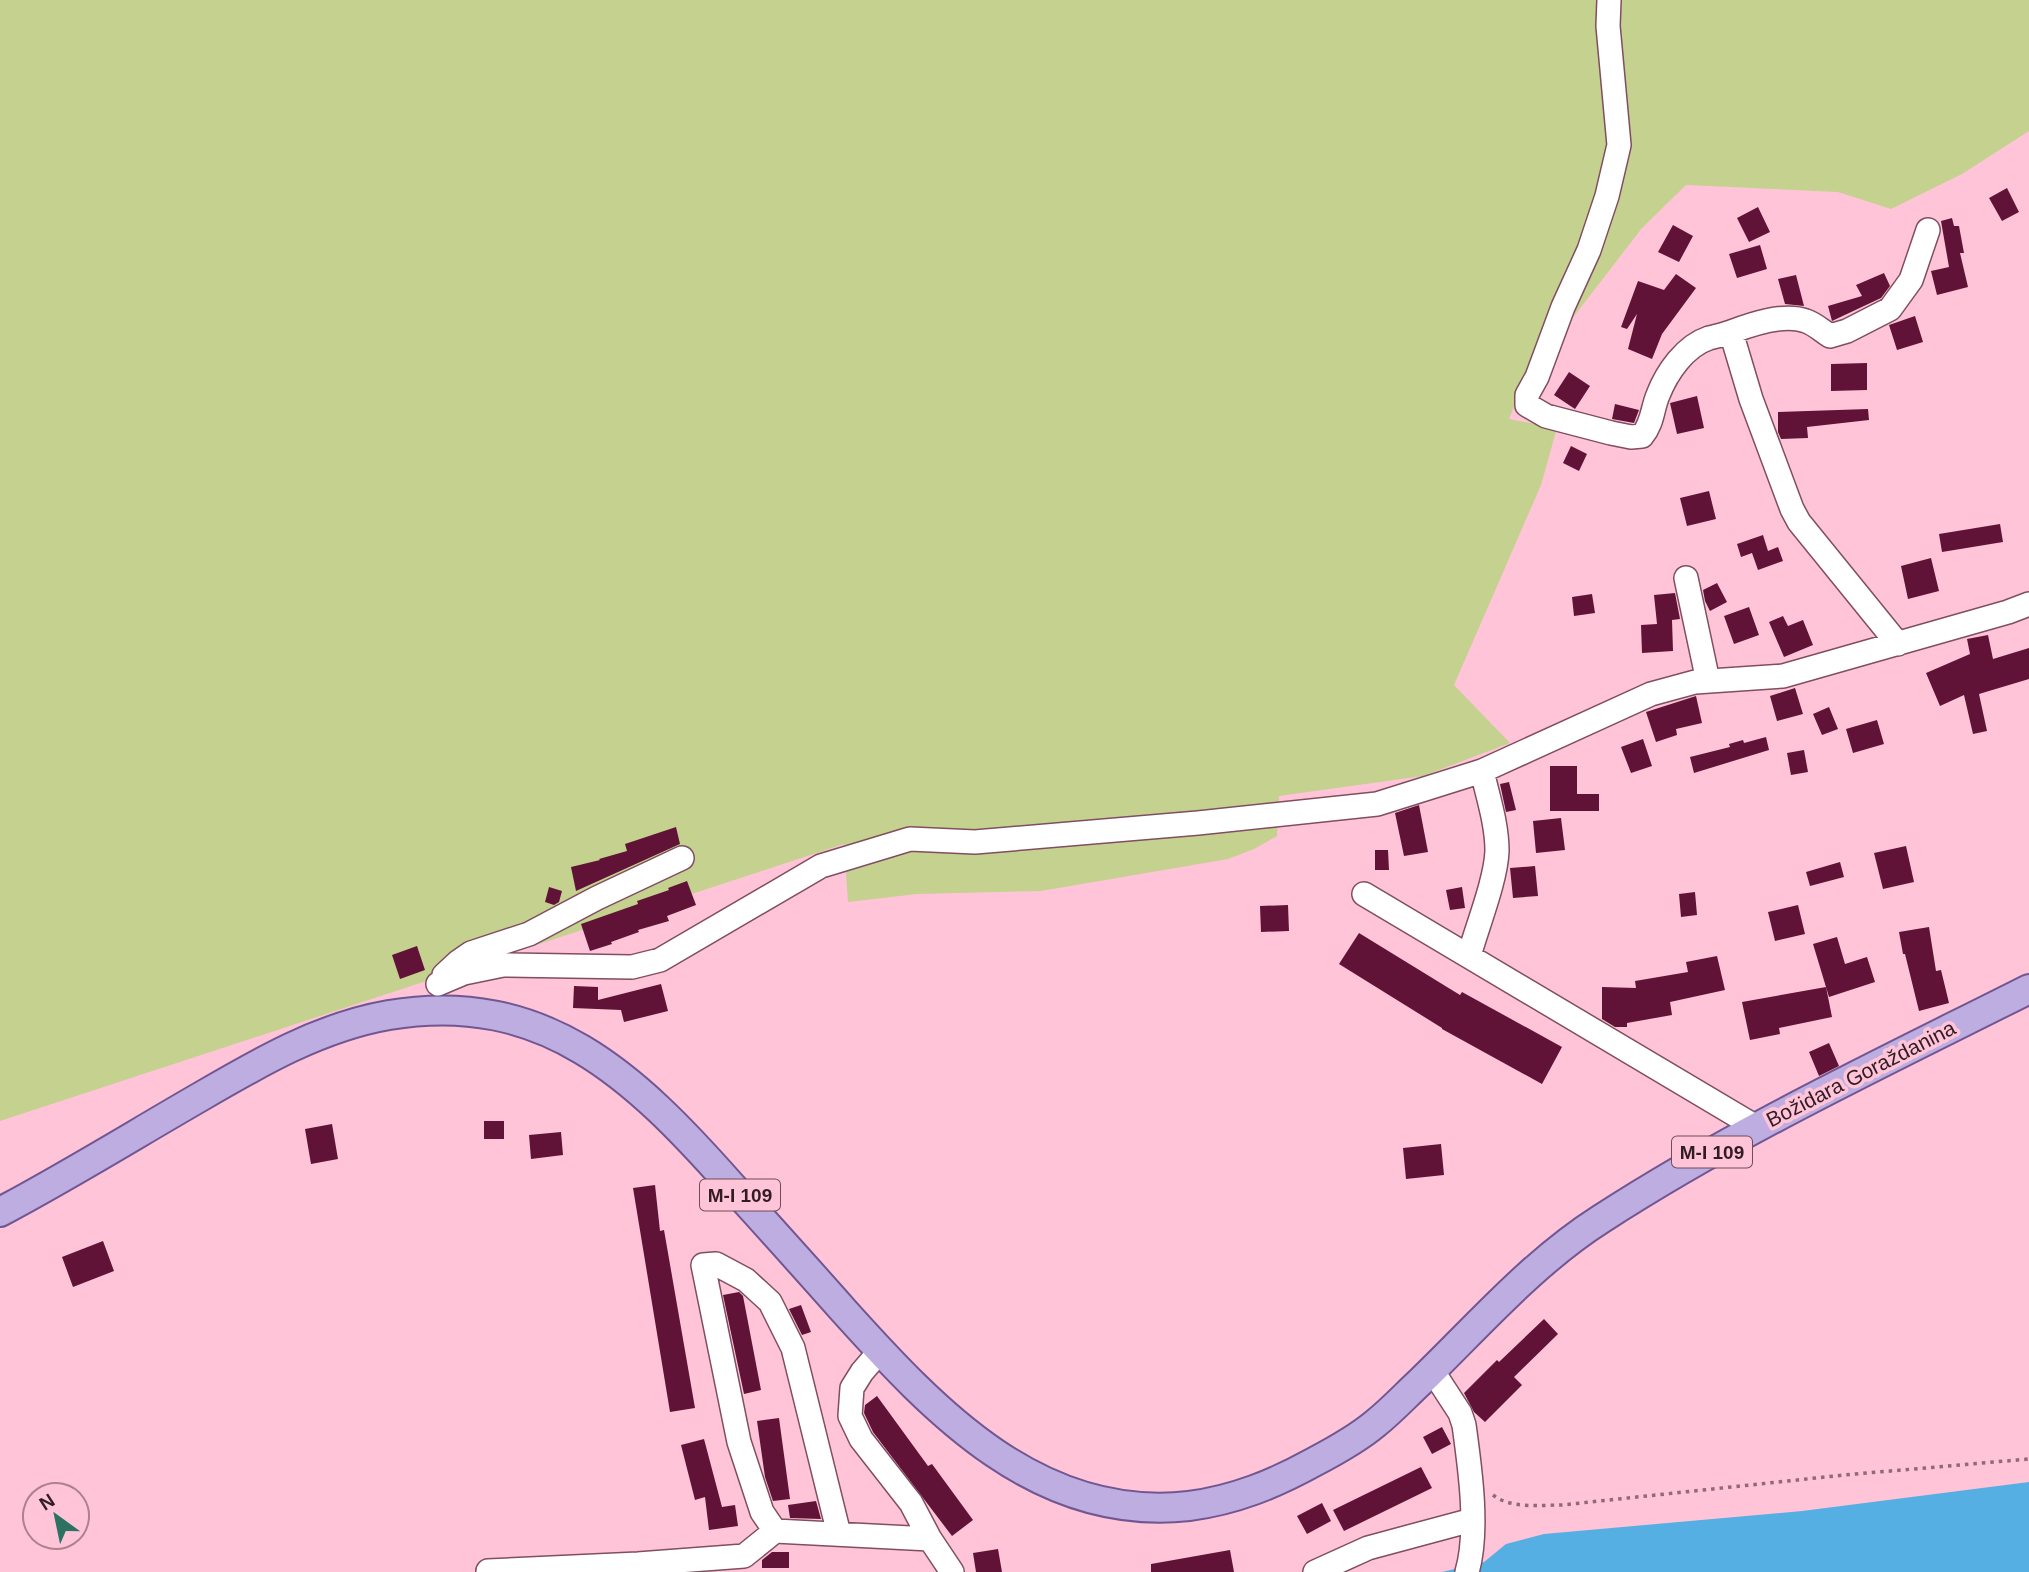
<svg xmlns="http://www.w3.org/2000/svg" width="2029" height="1572" viewBox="0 0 2029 1572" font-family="Arial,sans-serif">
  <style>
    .green { fill: #c5d18f }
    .water { fill: #56afe3 }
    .building { fill: #601337 }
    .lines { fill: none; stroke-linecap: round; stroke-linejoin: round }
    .minor-casing { stroke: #804e60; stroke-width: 26 }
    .major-casing { stroke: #705792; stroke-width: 32 }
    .path { stroke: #906a76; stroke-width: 3.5; stroke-dasharray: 3.5 5; stroke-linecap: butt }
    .minor { stroke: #fff; stroke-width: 23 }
    .major { stroke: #beade1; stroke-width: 28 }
    .labels { text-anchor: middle; stroke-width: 7; stroke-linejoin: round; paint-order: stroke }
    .shield { fill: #ffc4d7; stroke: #6f4e59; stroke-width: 2 }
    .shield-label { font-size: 19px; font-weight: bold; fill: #311c23 }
    .street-label { font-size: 21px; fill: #311c23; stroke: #ffc4d7 }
  </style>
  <rect width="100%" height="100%" fill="#ffc4d7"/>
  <path class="green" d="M0,0H2029V131L1962,174L1891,209L1838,192L1686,185L1642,228L1524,381L1509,419L1557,428L1541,485L1454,685L1510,743L1423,776L1279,796L1277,836L1254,849L1228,859L1041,891L917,894L848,902L844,844L0,1121Z"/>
  <path class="water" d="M2029,1482V1572H1442L1484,1562L1506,1544L1544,1534L1802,1511Z"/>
  <path class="building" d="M2007,188L2019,212L2002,221L1989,198Z
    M1758,207L1770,232L1749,242L1737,218Z
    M1952,218L1954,226H1959L1964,253H1960L1968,287L1937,295L1931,271L1949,267L1941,221Z
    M1673,225L1693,236L1679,262L1658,252Z
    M1760,245L1767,269L1737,278L1729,254Z
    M1884,273L1890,286L1881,298L1832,321L1828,306L1862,296L1856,285Z
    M1676,274L1696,288L1662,334L1652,359L1628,349L1637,314L1627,329L1621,327L1638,281L1664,290Z
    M1796,275L1804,306L1785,304L1778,279Z
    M1915,316L1923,342L1897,350L1889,325Z
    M1867,363V390L1831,391V364Z
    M1569,372L1590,386L1575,409L1554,395Z
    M1697,396L1704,428L1677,434L1670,403Z
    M1615,404L1639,410L1634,423L1612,419Z
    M1868,409L1869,420L1807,427L1808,438L1781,439L1778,432V412Z
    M1571,446L1587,454L1579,471L1563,463Z
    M1709,491L1716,519L1687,526L1680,498Z
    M2000,524L2003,542L1942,552L1939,534Z
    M1763,535L1768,551L1778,547L1783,561L1758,570L1752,553L1741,557L1737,544Z
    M1931,558L1939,591L1908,599L1901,566Z
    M1717,583L1727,602L1710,611L1705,601L1703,590Z
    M1675,593L1680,619L1672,620L1673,651L1642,653L1641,625L1657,624L1654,595Z
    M1592,594L1595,613L1574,616L1572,597Z
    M1749,607L1759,635L1734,644L1724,616Z
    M1783,616L1788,626L1803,620L1813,645L1784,657L1769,622Z
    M1988,635L1993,659L2029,648V679L1979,694L1987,731L1973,734L1964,695L1940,706L1926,673L1970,654L1967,639Z
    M1795,688L1803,714L1777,721L1770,696Z
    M1696,696L1702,723L1676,729L1677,735L1656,742L1646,712Z
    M1829,707L1838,729L1822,735L1813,714Z
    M1877,720L1884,744L1853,753L1846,729Z
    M1766,737L1769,750L1694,773L1690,757L1730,747L1729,744L1743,740L1744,743Z
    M1643,739L1652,766L1631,773L1621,747Z
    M1804,750L1808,772L1791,775L1787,753Z
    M1550,766H1577V794H1599V811H1550Z
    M1509,782L1516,810L1506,812L1500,784Z
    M1419,805L1428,852L1404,856L1395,813Z
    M1561,818L1565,850L1536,853L1533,821Z
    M676,827L680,844L576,891L571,867L600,860L599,859L627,851L625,844Z
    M1906,846L1914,882L1883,889L1874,853Z
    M1375,850H1388L1389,870H1375Z
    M1840,862L1844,877L1810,886L1806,872Z
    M1535,866L1538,896L1513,898L1510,868Z
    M687,881L696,905L667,916L669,921L638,930L639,932L611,942L612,944L590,951L581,924L638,904L637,901L669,890L668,888Z
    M549,887L562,891L559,902L554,905L545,902Z
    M1462,887L1465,908L1450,910L1446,890Z
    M1695,892L1697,915L1681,917L1679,894Z
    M1288,905L1289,931L1261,932L1260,906Z
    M1798,905L1805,934L1775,941L1768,912Z
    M1929,927L1936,971L1941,970L1949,1003L1919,1011L1905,954H1903L1899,932Z
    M1359,933L1460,995L1462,992L1562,1047L1542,1084L1442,1029V1028L1339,964Z
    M1837,937L1845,964L1867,957L1875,982L1829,997L1813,944Z
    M417,946L425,970L400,979L392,955Z
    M1717,956L1725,990L1670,1002L1672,1015L1627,1023V1027H1615L1602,1019V987L1636,988L1635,981L1688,972L1686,962Z
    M661,984L668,1011L624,1022L621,1010L573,1008L574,986L598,987V1000Z
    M1826,987L1832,1017L1779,1028L1780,1034L1750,1040L1742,1002Z
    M1829,1043L1839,1066L1819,1076L1809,1052Z
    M484,1121H504V1139H484Z
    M332,1124L338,1159L311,1164L305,1129Z
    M561,1132L563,1155L531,1159L529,1135Z
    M1441,1144L1444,1175L1406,1179L1403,1148Z
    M655,1185L660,1231L664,1230L695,1408L670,1412L633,1188Z
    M103,1241L114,1271L73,1287L62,1257Z
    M739,1292L743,1296L761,1390L744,1394L723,1295Z
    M801,1305L811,1332L802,1335L789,1309Z
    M1544,1319L1558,1334L1514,1377L1522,1385L1485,1422L1474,1412L1464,1393L1497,1360L1499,1362Z
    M877,1396L928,1466L932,1464L973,1520L952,1536L873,1432L864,1413L865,1405Z
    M779,1418L790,1499L773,1501L765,1477L757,1421Z
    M1442,1427L1451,1444L1432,1454L1423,1437Z
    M704,1439L722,1507L735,1505L738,1526L709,1530L705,1497L695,1500L681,1445Z
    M1421,1467L1432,1488L1344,1531L1333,1510Z
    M816,1501L821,1519L790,1518L788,1505Z
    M1322,1503L1331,1521L1307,1534L1297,1516Z
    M998,1549L1002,1572H976L973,1553Z
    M1230,1550L1234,1572H1151V1564Z
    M772,1552H789V1568H762V1560Z"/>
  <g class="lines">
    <g class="minor-casing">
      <path id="minor" d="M1609,0L1608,26L1619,145L1607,196L1589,250L1563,307L1537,377L1527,395V405L1546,416L1611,433L1631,437L1642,436C1653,423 1652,409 1658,395C1667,372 1685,346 1709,338C1716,336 1723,335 1731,332
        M1686,578L1708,681
        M1898,644L1799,522L1792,509L1751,399L1731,332C1752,324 1784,313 1806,321C1815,324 1822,331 1830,336L1847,331L1890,309L1911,280L1928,230
        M1364,894L1756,1127
        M1469,956C1477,927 1496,880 1497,851C1497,824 1488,797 1482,771
        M444,975L458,962L471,953L529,934L597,898L682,858
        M438,984L464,973L503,965L632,967L660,960L821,866L910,839L975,842L1198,823L1377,804L1482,771L1651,694L1695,682L1783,676L2008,612L2029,604
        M880,1351L862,1372L852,1388L850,1416L861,1439L911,1503L930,1539
        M1432,1370L1460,1413L1464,1425C1470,1468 1479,1531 1467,1572
        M839,1534L793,1348L770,1302L746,1280L716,1264L703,1265L739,1442L762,1512L775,1531L930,1539L952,1572
        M488,1571L638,1564L744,1556L775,1531
        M1315,1572L1368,1548L1472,1520"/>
    </g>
    <g class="major-casing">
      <path id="major" d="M0,1212C68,1176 134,1135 200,1097C260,1062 320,1027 389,1015C544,989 635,1077 730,1184C768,1226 806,1268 844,1311C935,1412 1039,1523 1189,1506C1235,1500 1274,1484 1314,1462C1335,1451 1357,1439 1376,1423C1391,1411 1405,1396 1420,1382C1478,1326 1532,1263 1601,1219C1737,1131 1884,1062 2029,989"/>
    </g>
    <path class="path" d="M1493,1495C1511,1509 1540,1505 1562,1505L1844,1475L2029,1459"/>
    <use href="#minor" class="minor"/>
    <use href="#major" class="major"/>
  </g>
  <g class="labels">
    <g class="shield">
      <rect x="1672" y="1136.5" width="80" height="31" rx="5"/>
      <rect x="700" y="1179.5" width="80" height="31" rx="5"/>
    </g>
    <g class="shield-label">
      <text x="1712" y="1159">M-I 109</text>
      <text x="740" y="1202">M-I 109</text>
    </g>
    <g class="street-label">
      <text transform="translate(1861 1074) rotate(-27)" y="7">Božidara Goraždanina</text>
    </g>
  </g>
  <g transform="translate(56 1516) rotate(327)"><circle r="33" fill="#ffc4d7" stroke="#ad818f" stroke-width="2"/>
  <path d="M0-5L12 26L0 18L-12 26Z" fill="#2d7163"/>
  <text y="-10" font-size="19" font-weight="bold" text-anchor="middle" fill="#311c23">N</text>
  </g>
</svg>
